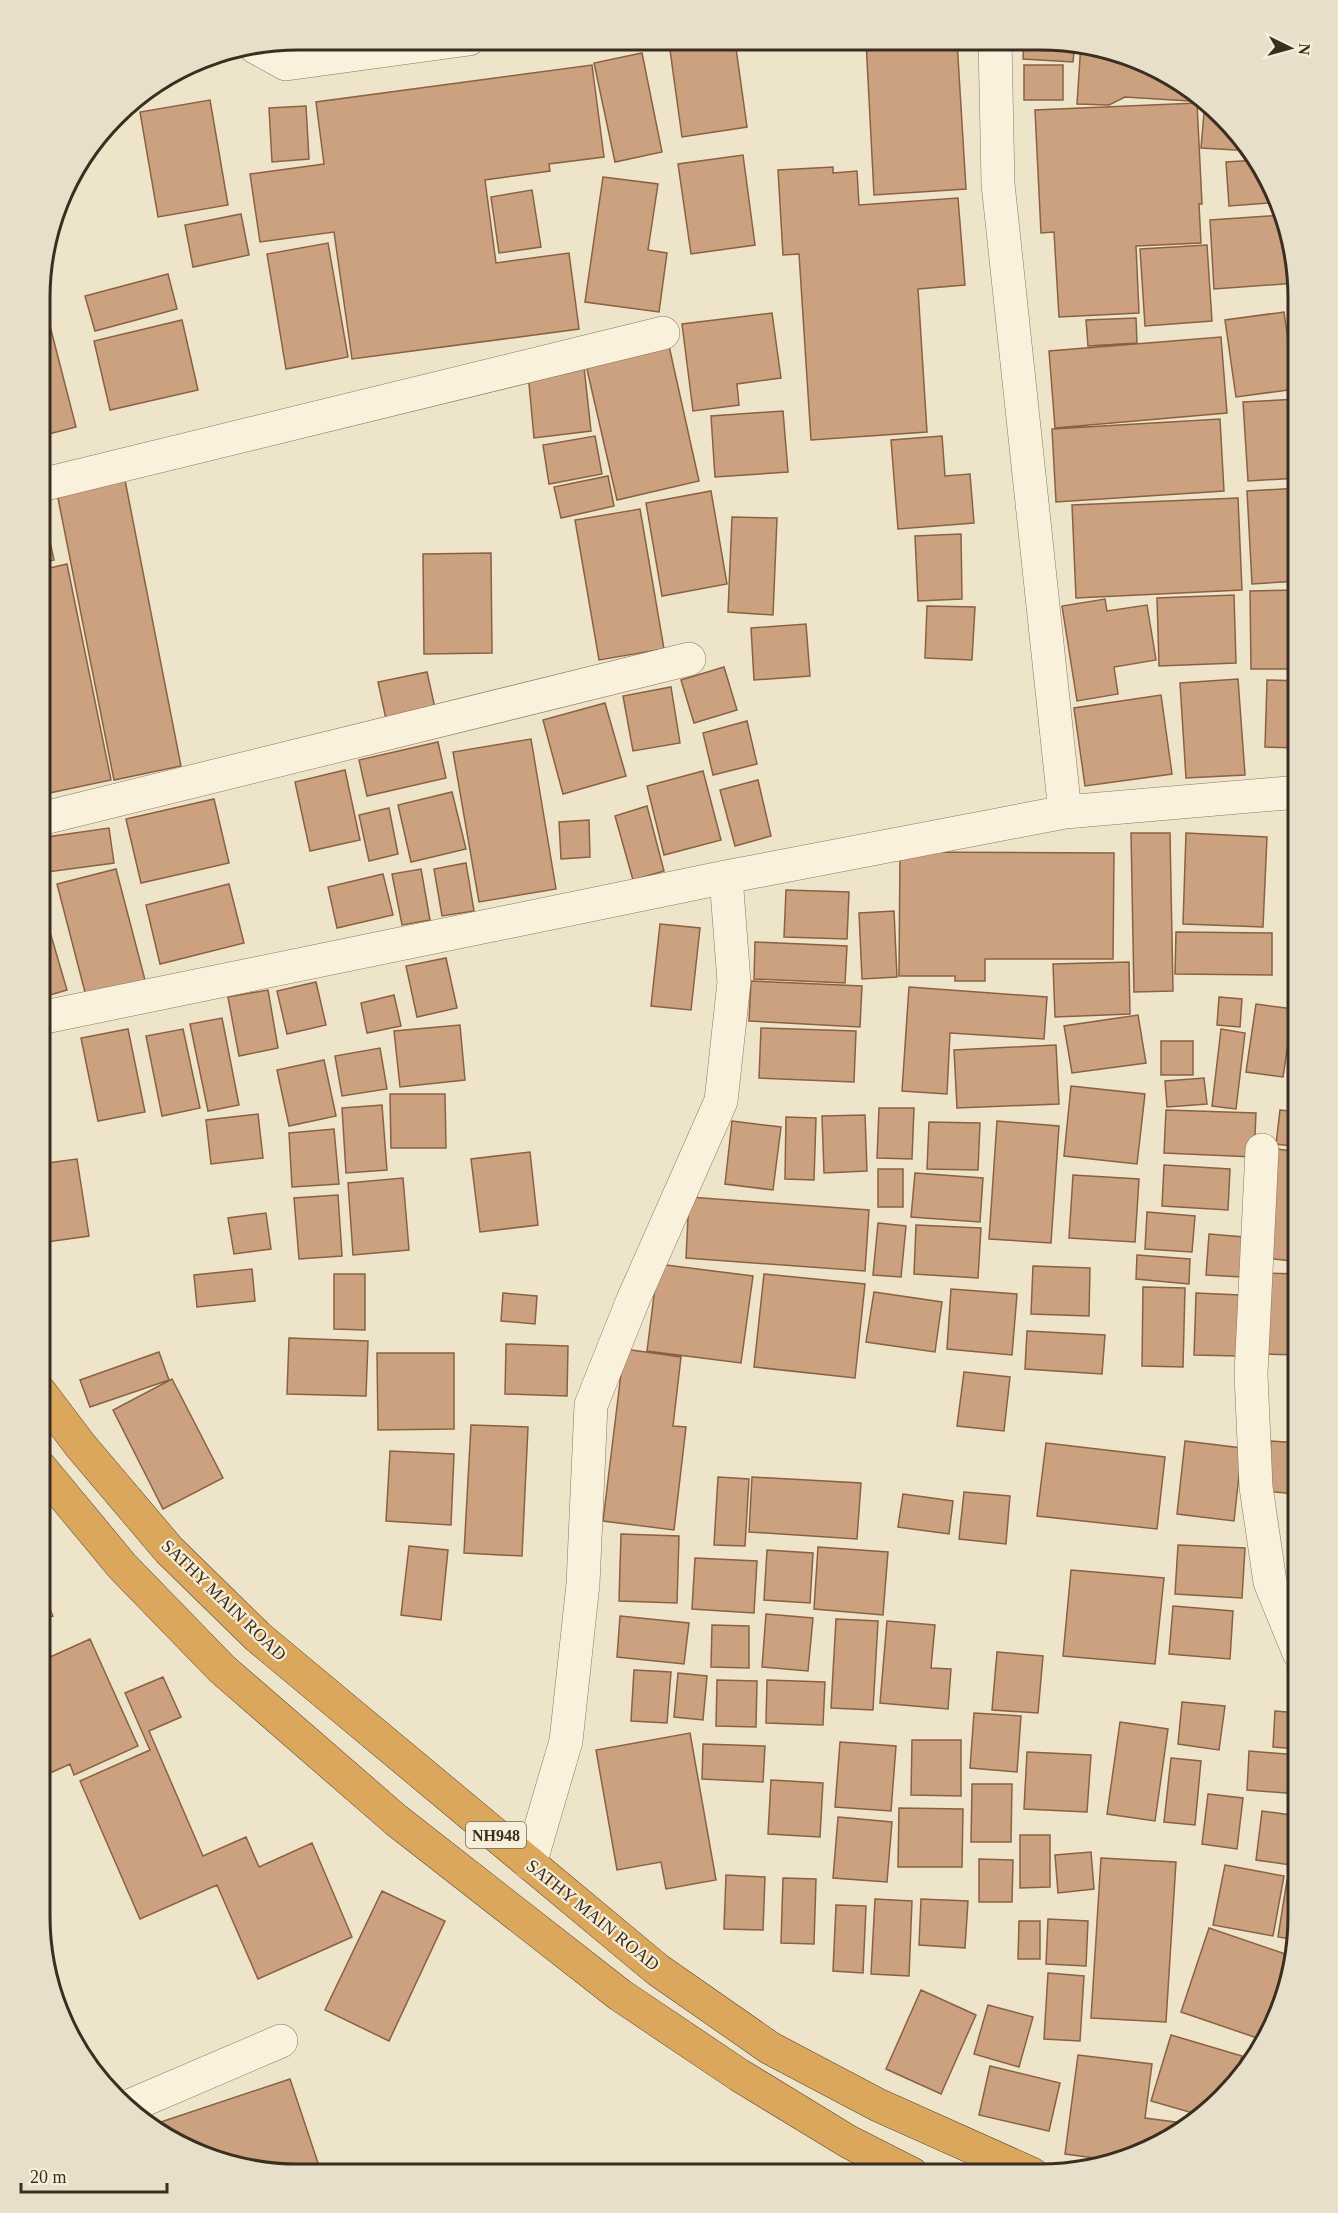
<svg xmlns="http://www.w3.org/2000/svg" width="1338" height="2213" viewBox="0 0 1338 2213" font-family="'Times New Roman',serif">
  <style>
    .building { fill: #cca17f; stroke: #8a6143; stroke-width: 1.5 }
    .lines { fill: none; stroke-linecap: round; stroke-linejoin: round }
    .minor-casing { stroke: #8b775d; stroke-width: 34 }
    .highway-casing { stroke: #594531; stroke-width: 34 }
    .minor { stroke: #f9f1dc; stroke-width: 33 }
    .highway { stroke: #dba75c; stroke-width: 33 }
    .labels { text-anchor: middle; stroke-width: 4.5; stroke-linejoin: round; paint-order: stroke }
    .shield { fill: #f6eed8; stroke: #736858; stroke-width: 1.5 }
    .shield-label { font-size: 16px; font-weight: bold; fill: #3b2e21 }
    .street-label { font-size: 18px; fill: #3b2e21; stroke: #f6eed8 }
    .rim { fill: none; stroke: #3b2e21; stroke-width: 3 }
  </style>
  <rect width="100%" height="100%" fill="#eee4c9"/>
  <path class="building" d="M735,41L747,127L682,137L670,50Z
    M866,41H957L966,189L874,195Z
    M1024,41H1075L1073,62L1023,59Z
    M1081,43L1140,59L1190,88L1189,101L1125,97L1109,105L1077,104Z
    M642,53L662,152L615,162L594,63Z
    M592,65L604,157L549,164L550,171L485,180L496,263L569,253L579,329L352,359L334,232L260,242L250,174L324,164L316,102Z
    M1024,65H1063V100H1024Z
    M210,100L228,205L158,217L140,112Z
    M1205,101H1207L1246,140L1252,151L1201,148Z
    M1197,103L1202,204H1199L1201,243L1136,246L1139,313L1059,317L1054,232L1041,233L1035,110Z
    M306,106L309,159L272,162L269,108Z
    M743,155L755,245L691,254L678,164Z
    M1257,160L1280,202L1229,206L1226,162Z
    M833,167V173L857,171L859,205L958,198L965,285L918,289L927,432L811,440L799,254L783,255L778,170Z
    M603,177L658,184L648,250L667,253L659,312L585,302Z
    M532,190L541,247L499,253L491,197Z
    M241,214L249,255L193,267L185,225Z
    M1283,215L1296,283L1214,289L1210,220Z
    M328,243L348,357L286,369L267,254Z
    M1207,245L1212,321L1145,326L1140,249Z
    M168,274L177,309L95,331L85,296Z
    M41,291L76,427L41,436Z
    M1284,312L1295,389L1236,397L1225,320Z
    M772,313L781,378L737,384L739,405L693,411L682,324Z
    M1136,318L1137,343L1088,346L1086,320Z
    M182,320L198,390L110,410L94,341Z
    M1221,337L1227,413L1055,428L1049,351Z
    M669,346L699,481L617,500L586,365Z
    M584,367L591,431L534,438L528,373Z
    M1299,399V478L1248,481L1243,402Z
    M783,411L788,472L715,477L711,416Z
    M1220,419L1224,491L1056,502L1052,429Z
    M595,436L602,474L549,484L543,445Z
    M942,436L945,476L970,474L974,523L898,529L891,440Z
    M123,470L181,766L114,780L55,483Z
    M608,476L614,506L561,518L554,487Z
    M1299,488V581L1252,584L1247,491Z
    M711,491L727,584L662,596L646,503Z
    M1238,498L1242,590L1076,598L1072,505Z
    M41,500L54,560L41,563Z
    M640,509L664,649L599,660L575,520Z
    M732,517L777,518L773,615L728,612Z
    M961,534L962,599L918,601L915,536Z
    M491,553L492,653L424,654L423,554Z
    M67,564L111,780L40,795L41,570Z
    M1299,590V669H1251L1250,591Z
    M1234,595L1236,663L1159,666L1157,598Z
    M1105,599L1107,611L1147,605L1156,660L1114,667L1118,694L1077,701L1062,606Z
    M927,606L975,607L972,660L925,658Z
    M806,624L810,676L754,680L751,628Z
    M724,667L737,710L694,723L681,680Z
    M427,672L435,708L386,719L378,682Z
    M1238,679L1245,775L1186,778L1180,683Z
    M1267,680L1299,681V748L1265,747Z
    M671,687L680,743L633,751L623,696Z
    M1161,695L1172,774L1085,786L1074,708Z
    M605,703L626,776L563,794L543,720Z
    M747,721L757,764L713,775L703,733Z
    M531,739L556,889L479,902L453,752Z
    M438,742L446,778L367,796L359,760Z
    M345,770L360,840L310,851L295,782Z
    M703,771L721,840L664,855L647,786Z
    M758,780L771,836L735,846L720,790Z
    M452,792L466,849L411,862L398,805Z
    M214,799L229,863L141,883L126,819Z
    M647,806L664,871L633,880L615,816Z
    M389,808L398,854L369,861L359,815Z
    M589,820L590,857L561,859L559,822Z
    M109,828L114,863L40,873V838Z
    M1131,833H1170L1173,991L1134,992Z
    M1186,833L1267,837L1263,927L1183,924Z
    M900,852L1114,853L1113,959H985V981H955V976H899Z
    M466,863L474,911L442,916L434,869Z
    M116,869L145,980L86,996L57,884Z
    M421,869L430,920L402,925L392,874Z
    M383,874L393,915L337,928L328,887Z
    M229,884L244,943L160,964L146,905Z
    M786,890L849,892L847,939L784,937Z
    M40,894L45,931H40Z
    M894,911L897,977L862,979L859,913Z
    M660,924L700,928L691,1010L651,1006Z
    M50,932L67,990L40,998V935Z
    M1176,932L1272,933V975L1175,974Z
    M755,942L847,946L845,983L754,979Z
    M446,958L457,1008L417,1017L406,966Z
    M1129,962L1130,1014L1055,1017L1053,964Z
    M751,981L862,986L860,1027L749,1021Z
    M316,982L326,1025L287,1034L277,991Z
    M909,987L1047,997L1044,1039L950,1033L947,1094L902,1091Z
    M268,990L278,1048L239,1056L228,997Z
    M394,995L401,1026L367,1033L361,1003Z
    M1219,997L1242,999L1240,1027L1217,1025Z
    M1256,1004L1293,1009L1283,1077L1246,1072Z
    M1138,1015L1146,1063L1072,1073L1064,1026Z
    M222,1018L239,1105L208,1111L190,1024Z
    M460,1025L465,1080L400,1087L394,1031Z
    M761,1028L856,1031L854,1082L759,1078Z
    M128,1029L145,1112L98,1121L81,1038Z
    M183,1029L200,1108L162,1116L146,1036Z
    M1221,1029L1245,1033L1236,1109L1212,1106Z
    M1299,1032V1068L1294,1067Z
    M1161,1041H1193V1075H1161Z
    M1056,1045L1059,1104L957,1108L954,1050Z
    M380,1048L387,1089L342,1096L335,1056Z
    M324,1060L336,1116L289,1126L277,1070Z
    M1204,1078L1207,1104L1167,1107L1165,1081Z
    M1071,1086L1145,1094L1137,1164L1064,1156Z
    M390,1094H445L446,1148H391Z
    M382,1105L387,1170L346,1173L342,1108Z
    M879,1108H914L912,1159L877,1158Z
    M1166,1110L1256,1113L1254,1157L1164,1153Z
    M1280,1110L1299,1112V1147L1276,1144Z
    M258,1114L263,1158L211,1164L206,1120Z
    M865,1115L867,1171L824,1173L822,1116Z
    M786,1117L816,1118L814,1180L785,1179Z
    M732,1121L781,1127L773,1190L725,1184Z
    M997,1121L1059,1126L1051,1243L989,1239Z
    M929,1122L980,1123L978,1170L927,1169Z
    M334,1129L339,1184L292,1187L289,1133Z
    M1277,1149L1299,1152V1262L1265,1258Z
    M530,1152L538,1225L480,1232L471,1159Z
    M77,1159L89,1236L40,1243V1164Z
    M1164,1165L1230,1169L1228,1210L1162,1206Z
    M878,1169H903V1207H878Z
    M915,1173L983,1178L980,1222L911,1217Z
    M1073,1175L1139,1179L1135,1242L1069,1238Z
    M403,1178L409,1250L353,1255L348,1183Z
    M338,1195L342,1256L299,1259L294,1198Z
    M689,1197L869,1210L865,1271L686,1258Z
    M1147,1212L1195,1216L1192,1252L1145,1249Z
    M266,1213L271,1249L234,1254L228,1218Z
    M878,1223L906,1226L901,1277L873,1275Z
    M916,1225L981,1228L978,1278L914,1274Z
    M1209,1234L1244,1237L1241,1277L1206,1275Z
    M1137,1255L1190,1259L1189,1284L1136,1279Z
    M658,1264L753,1276L741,1363L647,1351Z
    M1033,1266L1090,1268L1089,1316L1031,1314Z
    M252,1269L255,1301L197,1307L194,1275Z
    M1264,1273L1299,1274V1355L1262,1354Z
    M334,1274H365V1330L334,1329Z
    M764,1274L865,1284L855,1378L754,1367Z
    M1143,1287L1185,1288L1183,1367L1142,1366Z
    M951,1289L1017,1294L1012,1355L947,1349Z
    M874,1292L942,1302L935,1352L866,1342Z
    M503,1293L537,1296L535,1324L501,1321Z
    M1196,1293L1240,1295L1238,1356L1194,1355Z
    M1027,1331L1105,1335L1102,1374L1025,1369Z
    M289,1338L368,1341L366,1396L287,1394Z
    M506,1344L568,1346L567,1396L505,1394Z
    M624,1349L681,1357L673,1426L686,1427L674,1530L603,1521Z
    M159,1352L169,1380L90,1407L80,1380Z
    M377,1353H454V1429L378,1430Z
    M964,1372L1010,1377L1004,1431L957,1426Z
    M172,1379L223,1478L163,1509L113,1410Z
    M471,1425L528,1427L522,1556L464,1553Z
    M1185,1441L1242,1448L1234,1521L1177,1514Z
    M1271,1441L1299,1443L1295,1494L1266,1491Z
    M1046,1443L1165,1457L1157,1529L1037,1516Z
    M390,1451L454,1454L451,1525L386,1521Z
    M718,1477L749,1479L745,1546L714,1545Z
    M752,1477L861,1483L857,1539L749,1532Z
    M964,1492L1010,1496L1006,1544L959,1539Z
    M903,1494L953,1501L949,1534L898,1527Z
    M621,1534L679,1536L677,1603L619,1601Z
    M1178,1545L1245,1548L1242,1598L1175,1594Z
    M409,1546L448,1550L441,1620L401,1615Z
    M818,1547L888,1552L883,1615L814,1609Z
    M767,1550L813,1553L810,1603L764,1600Z
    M695,1558L757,1561L754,1613L692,1609Z
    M1071,1570L1164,1578L1155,1664L1063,1656Z
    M39,1584L53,1616L39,1621Z
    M1173,1606L1233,1611L1230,1659L1169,1654Z
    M766,1614L813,1618L808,1671L762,1667Z
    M620,1616L689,1623L684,1664L617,1657Z
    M836,1619L878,1621L873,1710L831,1708Z
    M887,1621L935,1625L931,1668L951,1669L948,1709L880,1703Z
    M712,1625L749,1626V1668L711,1667Z
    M90,1639L138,1746L74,1775L70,1764L39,1778V1662Z
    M997,1652L1043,1656L1038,1713L992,1710Z
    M634,1670L671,1672L667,1723L631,1721Z
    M678,1673L707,1676L703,1720L674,1717Z
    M163,1677L181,1717L149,1731L203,1856L246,1837L259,1867L312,1843L352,1937L258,1979L217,1885L140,1919L80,1781L150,1750L125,1693Z
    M717,1680L757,1681L756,1727L716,1726Z
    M767,1680L825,1682L823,1725L766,1723Z
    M1182,1702L1225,1706L1219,1750L1178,1744Z
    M1275,1711L1298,1713V1749L1273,1747Z
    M974,1713L1021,1716L1017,1772L970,1768Z
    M1120,1722L1168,1729L1155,1821L1107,1814Z
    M690,1733L716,1880L666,1889L661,1862L617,1870L596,1750Z
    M912,1740H961V1796L911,1795Z
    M840,1742L896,1746L891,1811L835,1807Z
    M703,1744L765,1746L763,1782L702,1779Z
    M1249,1751L1298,1755V1794L1247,1790Z
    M1027,1752L1091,1755L1087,1812L1024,1809Z
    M1171,1758L1201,1761L1195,1825L1164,1822Z
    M771,1780L823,1783L820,1837L768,1834Z
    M972,1784H1012L1011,1842H971Z
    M1208,1794L1243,1798L1237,1849L1202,1844Z
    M899,1808L963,1809L962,1867H898Z
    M1262,1811L1298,1816V1866L1256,1860Z
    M838,1817L892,1822L887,1882L833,1878Z
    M1020,1835H1050V1887L1020,1888Z
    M1091,1852L1094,1889L1058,1893L1055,1855Z
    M1101,1858L1176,1862L1166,2022L1091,2018Z
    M979,1859L1013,1860L1012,1902H979Z
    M1225,1865L1284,1876L1273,1936L1213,1925Z
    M726,1875L765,1877L763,1930L724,1929Z
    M783,1878L816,1879L814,1944L781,1943Z
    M1287,1880L1298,1882L1297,1940L1278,1937Z
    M382,1891L445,1921L389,2041L325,2010Z
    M875,1899L912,1901L909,1976L871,1974Z
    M921,1899L968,1901L965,1948L919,1945Z
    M836,1905L866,1906L863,1973L833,1971Z
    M1048,1919L1088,1921L1086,1966L1046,1964Z
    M1019,1921H1040V1959H1018Z
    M1209,1928L1294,1957L1285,1999L1263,2040L1181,2012Z
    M1048,1973L1084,1976L1080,2041L1044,2039Z
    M921,1990L976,2015L941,2094L886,2069Z
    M988,2005L1033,2017L1019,2067L974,2054Z
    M1171,2035L1242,2056L1233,2085L1203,2116L1151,2101Z
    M1078,2055L1152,2064L1145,2118L1191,2124L1139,2154L1110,2160L1065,2154Z
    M990,2066L1060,2083L1049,2131L979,2115Z
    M290,2079L321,2172H264L198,2154L149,2126Z"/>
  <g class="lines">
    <g class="minor-casing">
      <path id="minor" d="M995,41L998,184L1065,812
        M255,47L286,64L469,39
        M41,485L663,333
        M40,819L689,659
        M40,1018L726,877L1065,812L1299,792
        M1262,1150L1251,1374L1256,1487L1270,1582L1299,1653
        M530,1864L566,1741L583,1584L591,1405L633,1300L721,1101L734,982L726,877
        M127,2107L281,2041"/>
    </g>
    <g class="highway-casing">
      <path id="highway" d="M40,1392L80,1445L169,1550L258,1637L658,1970L770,2048L878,2105L1032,2174
        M40,1467L122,1566L222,1669L396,1820L620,1995L739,2075L849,2142L912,2174"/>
    </g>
    <use href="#minor" class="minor"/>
    <use href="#highway" class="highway"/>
  </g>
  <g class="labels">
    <rect class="shield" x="466" y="1822" width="60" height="26" rx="4.5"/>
    <g class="shield-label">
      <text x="496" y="1841">NH948</text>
    </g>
    <g class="street-label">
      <text transform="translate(224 1600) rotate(44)" y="6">SATHY MAIN ROAD</text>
      <text transform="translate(593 1915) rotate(39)" y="6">SATHY MAIN ROAD</text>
    </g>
  </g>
  <path d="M0 0H1338V2213H0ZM298 50H1040A248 248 0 0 1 1288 298V1916A248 248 0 0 1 1040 2164H298A248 248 0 0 1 50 1916V298A248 248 0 0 1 298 50Z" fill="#e7dfc9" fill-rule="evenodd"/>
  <path class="rim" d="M298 50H1040A248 248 0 0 1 1288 298V1916A248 248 0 0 1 1040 2164H298A248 248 0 0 1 50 1916V298A248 248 0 0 1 298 50Z"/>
  <g transform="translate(1290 48) rotate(95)" stroke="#f6eed8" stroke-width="4.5" paint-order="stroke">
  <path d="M0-4.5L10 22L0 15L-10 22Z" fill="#3b2e21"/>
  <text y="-9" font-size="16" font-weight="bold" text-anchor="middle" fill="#3b2e21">N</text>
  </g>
  <path d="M21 2183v9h146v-9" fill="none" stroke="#3b2e21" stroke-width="3"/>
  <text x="30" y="2183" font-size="18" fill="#3b2e21" stroke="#f6eed8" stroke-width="4.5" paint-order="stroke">20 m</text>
</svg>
